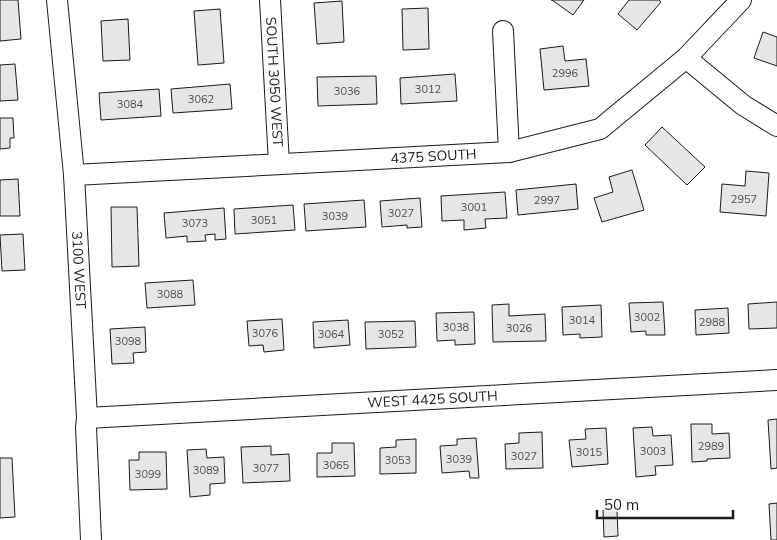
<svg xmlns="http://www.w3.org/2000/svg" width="777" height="540" viewBox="0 0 777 540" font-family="Mulish,sans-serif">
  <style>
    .building { fill: #e6e6e6; stroke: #1a1a1a }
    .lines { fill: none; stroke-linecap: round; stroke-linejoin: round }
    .minor-casing { stroke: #1a1a1a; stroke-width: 22 }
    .minor { stroke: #fff; stroke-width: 20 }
    .labels { text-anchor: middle; stroke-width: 4; stroke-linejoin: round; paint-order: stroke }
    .number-label { font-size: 11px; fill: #4d4d4d }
    .street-label { font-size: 14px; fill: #1a1a1a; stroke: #fff }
  </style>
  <rect width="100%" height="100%" fill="#fff"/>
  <path class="building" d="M0,0H18L21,39L0,41Z
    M552,0H551H584L573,15Z
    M629,0H659L661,2L637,30L618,14Z
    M342,1L344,42L317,44L314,3Z
    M428,8L429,49L403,50L402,9Z
    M220,9L224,63L198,65L194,11Z
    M128,19L130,60L103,61L101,21Z
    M763,32L777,37V66L754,58Z
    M563,46L565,61L586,59L589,86L544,90L540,49Z
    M15,64L18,100L0,101V65Z
    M455,74L457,101L401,104L400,78Z
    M376,76L377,104L318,106L317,77Z
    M230,84L232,109L173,113L171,89Z
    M159,89L161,116L101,120L99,93Z
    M0,118H13L14,138H10V148L0,149Z
    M662,127L705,167L687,185L645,145Z
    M632,170L644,210L602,222L594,198L613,192L609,177Z
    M746,171L769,173L766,216L720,212L722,184L745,186Z
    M18,179L20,216H0V180Z
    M576,184L578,209L518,215L516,190Z
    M505,192L507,218L485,219L486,228L464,230V220L442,221L441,196Z
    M420,198L422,227L407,228V225L382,227L380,201Z
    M364,200L366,227L306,231L304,204Z
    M293,205L295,230L235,234L234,209Z
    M111,207H137L139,266L112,267Z
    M224,208L226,239L215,240V234L205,235L206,241L187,242V236L166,238L164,213Z
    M23,234L25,270L2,271L0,235Z
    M193,280L195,305L147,308L145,283Z
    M663,302L665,335H646V331L631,332L629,303Z
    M777,302V328L749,329L748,304Z
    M509,304V316L545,314L546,341L493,342L492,305Z
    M601,305L602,337L580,338V334L563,335L562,307Z
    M728,308L729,333L696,335L695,310Z
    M474,312L475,344L455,345V340L437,341L436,313Z
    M282,319L284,350L264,352L263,345L249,346L247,321Z
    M348,320L350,345L314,348L313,322Z
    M415,321L416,347L366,349L365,322Z
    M145,327L146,352L133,353L134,363L112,364L110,329Z
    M777,419V468L771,469L768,420Z
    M691,424H712V434L729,433L730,458L707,459V461L692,462Z
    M652,427L653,436L671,435L673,465L655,466L656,475L636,477L633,428Z
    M606,428L608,464L572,467L569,440L586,439L585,429Z
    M542,432L543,468L506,469L505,444L519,443V433Z
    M476,438L479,478H470L469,471L442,473L440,446L457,445V439Z
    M416,439V473L380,474V448L396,447V440Z
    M332,443H354L355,476L317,477V453H332Z
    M271,446V455L289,454L290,481L243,483L241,447Z
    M206,449L207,458L224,457L225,483L210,484V495L190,497L187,450Z
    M139,452H166L167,489L130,490L129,460H139Z
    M0,458H12L15,517L0,518Z
    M777,503V540H771L769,504Z
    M617,509L618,536L604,537L603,510Z"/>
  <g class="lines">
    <g class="minor-casing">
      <g id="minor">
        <path id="s1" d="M57,0L74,175L87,418L86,427L91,540"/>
        <path id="s2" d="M270,0L279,164"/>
        <path d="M503,31L509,152"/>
        <path d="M686,58L743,105L777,126"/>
        <path id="s3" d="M74,175L509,152L600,129L686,58L741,0"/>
        <path id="s4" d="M87,418L777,380"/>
      </g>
    </g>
    <use href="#minor" class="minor"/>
  </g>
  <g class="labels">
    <g class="number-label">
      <text x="565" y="77">2996</text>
      <text x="428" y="93">3012</text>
      <text x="347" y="95">3036</text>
      <text x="201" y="103">3062</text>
      <text x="130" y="108">3084</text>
      <text x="744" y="203">2957</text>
      <text x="547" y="204">2997</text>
      <text x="474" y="211">3001</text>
      <text x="401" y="217">3027</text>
      <text x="335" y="220">3039</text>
      <text x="264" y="224">3051</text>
      <text x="195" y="227">3073</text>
      <text x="170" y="298">3088</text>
      <text x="647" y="321">3002</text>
      <text x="582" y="324">3014</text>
      <text x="712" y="326">2988</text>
      <text x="456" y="331">3038</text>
      <text x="519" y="332">3026</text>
      <text x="265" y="337">3076</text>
      <text x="331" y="338">3064</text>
      <text x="391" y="338">3052</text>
      <text x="128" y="345">3098</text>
      <text x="711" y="450">2989</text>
      <text x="653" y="455">3003</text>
      <text x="589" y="456">3015</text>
      <text x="524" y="460">3027</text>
      <text x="459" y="463">3039</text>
      <text x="398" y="464">3053</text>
      <text x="336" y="469">3065</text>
      <text x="266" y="472">3077</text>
      <text x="206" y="474">3089</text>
      <text x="148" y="478">3099</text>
    </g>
    <g class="street-label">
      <text dy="5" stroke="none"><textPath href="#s2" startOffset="82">SOUTH 3050 WEST</textPath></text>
      <text dy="5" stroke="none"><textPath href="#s3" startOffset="360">4375 SOUTH</textPath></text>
      <text dy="5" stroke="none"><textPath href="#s1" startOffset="271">3100 WEST</textPath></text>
      <text dy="5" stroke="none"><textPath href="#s4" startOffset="346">WEST 4425 SOUTH</textPath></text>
    </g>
  </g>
  <path d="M597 510v8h136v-8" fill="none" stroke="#1a1a1a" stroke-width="2.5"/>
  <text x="604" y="510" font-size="15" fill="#1a1a1a" stroke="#ffffff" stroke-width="4" paint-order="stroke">50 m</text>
</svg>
